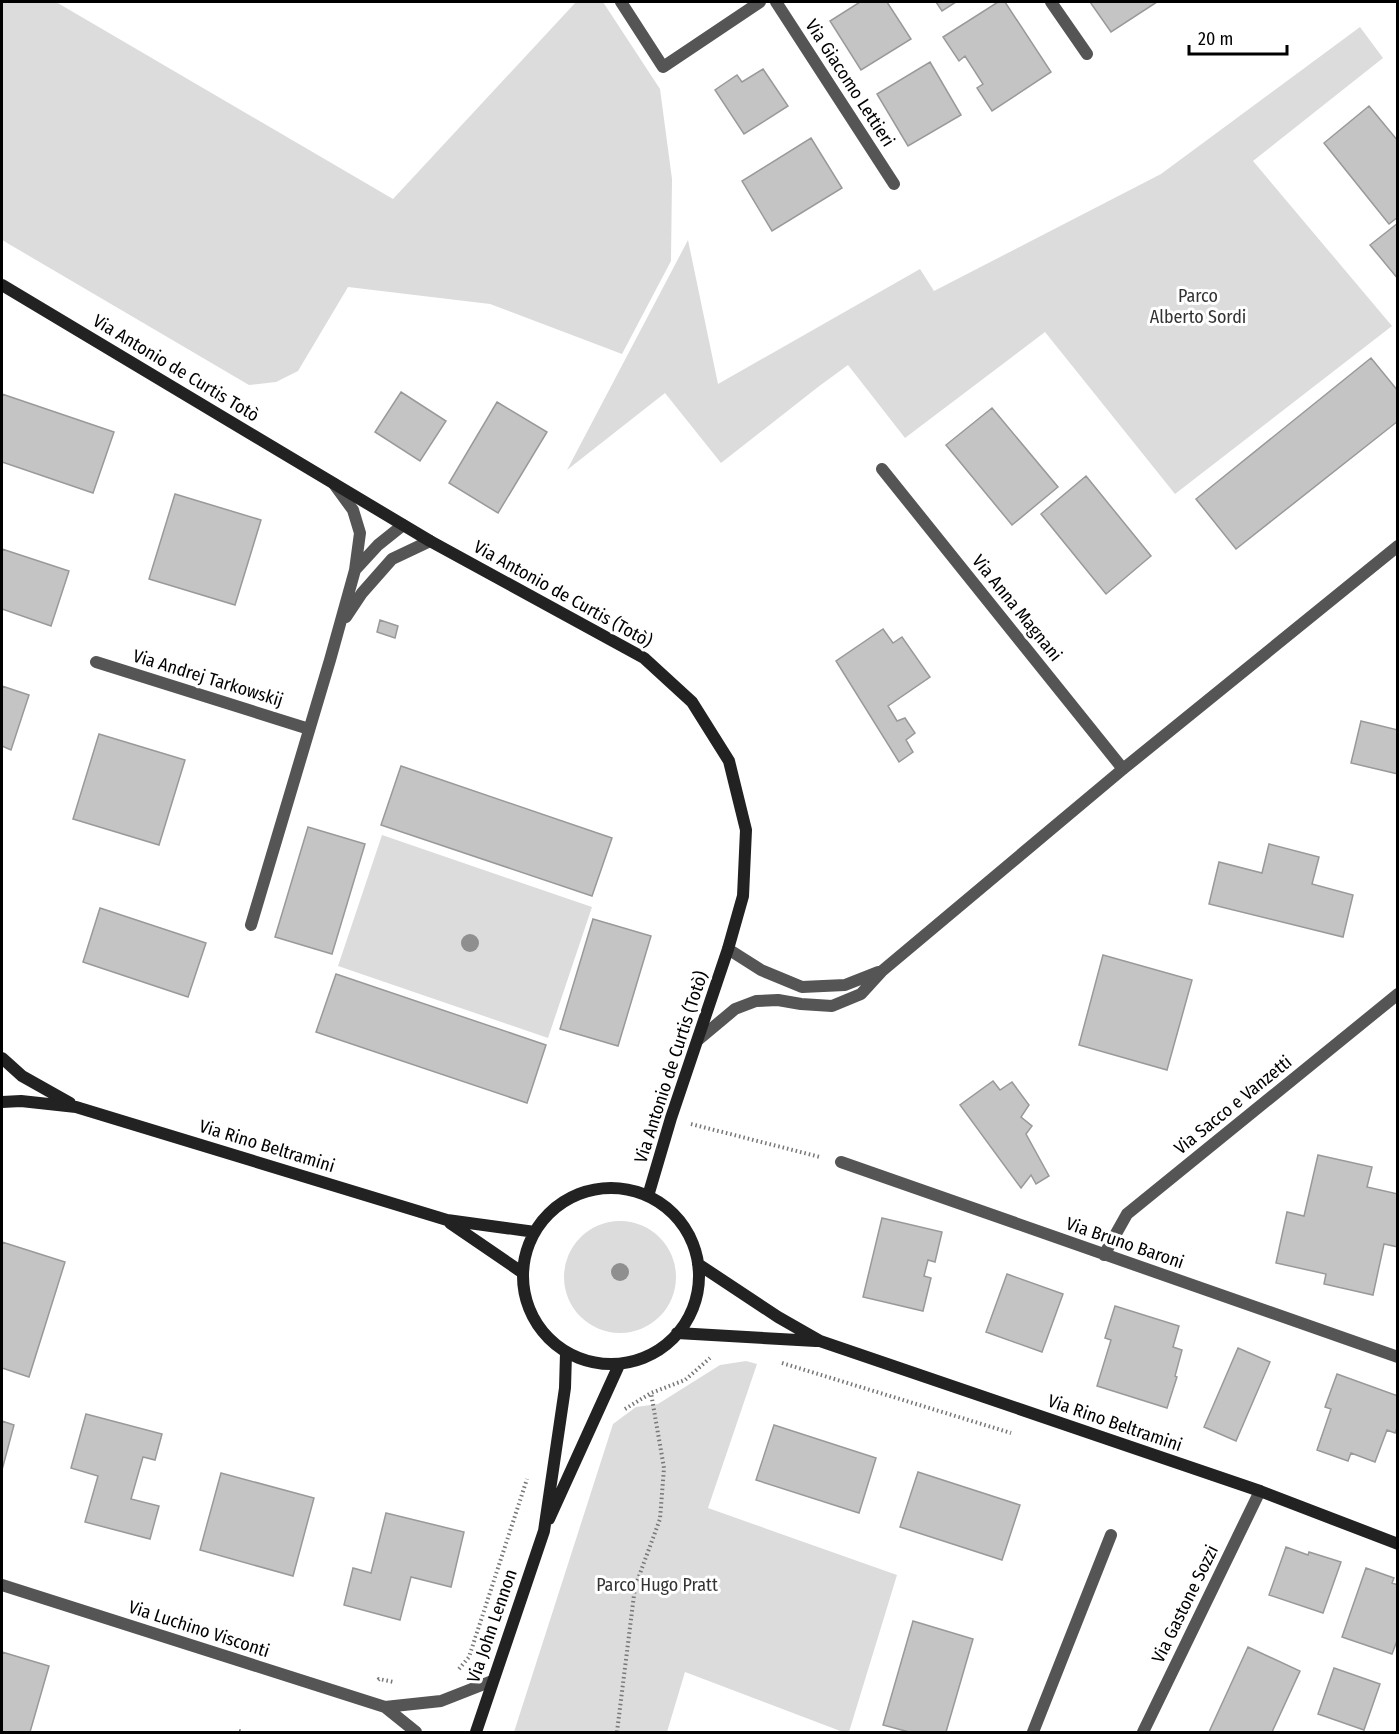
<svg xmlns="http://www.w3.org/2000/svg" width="1399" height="1734" viewBox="0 0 1399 1734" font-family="'Fira Sans Condensed',sans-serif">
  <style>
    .green { fill: #dcdcdc }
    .building { fill: #c4c4c4; stroke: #999; stroke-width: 1.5 }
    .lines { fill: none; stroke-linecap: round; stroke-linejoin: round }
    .path { stroke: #777; stroke-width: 4; stroke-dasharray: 1.5 3; stroke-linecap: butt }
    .lane { stroke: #555; stroke-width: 12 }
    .street { stroke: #555; stroke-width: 12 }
    .secondary { stroke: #222; stroke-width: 12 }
    .tree { fill: #8f8f8f }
    .labels { text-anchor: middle; stroke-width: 6; stroke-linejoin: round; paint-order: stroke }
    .street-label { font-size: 18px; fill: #000; stroke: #fff }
    .park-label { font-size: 18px; fill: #333; stroke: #fff }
  </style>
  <rect width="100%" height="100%" fill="#fff"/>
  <path class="green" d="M2,2H56L393,199L576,2H603L660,89L672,179L671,261L622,354L490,304L348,287L298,371L276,382L249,385L2,240Z
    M1360,27L1383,58L1253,161L1392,326L1175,494L1045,332L905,438L848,365L818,387L721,463L665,393L567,470L688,240L718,384L920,269L934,291L1161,174Z
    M382,835L592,907L548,1038L338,966Z
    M564 1277a56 56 0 1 1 112 0a56 56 0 1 1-112 0Z
    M746,1361L757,1364L708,1508L897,1575L849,1732H843L685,1672L667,1732H514L613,1424L636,1407L658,1404L720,1365Z"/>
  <path class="building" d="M860,2H887L911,39L861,70L830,21Z
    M936,2H956L942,11Z
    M998,2H1005L1051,72L992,111L977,88L983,84L965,56L959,61L943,37Z
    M1090,2H1157L1111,32Z
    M930,62L961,115L908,146L877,94Z
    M763,69L788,106L744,134L715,90L737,75L742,82Z
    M1369,106L1398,141V217L1389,224L1324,143Z
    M811,138L842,188L772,231L742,181Z
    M1398,223V279L1370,245Z
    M1371,358L1398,391V421L1236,549L1196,499Z
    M401,392L446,421L420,461L375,432Z
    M2,394L114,432L93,493L2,462Z
    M497,402L547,432L498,513L449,483Z
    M992,408L1058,487L1012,525L946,445Z
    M1086,476L1151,556L1106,594L1041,514Z
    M175,494L261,520L235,605L149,579Z
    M2,549L69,571L51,626L2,609Z
    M380,620L398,626L395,638L377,632Z
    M883,629L893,643L902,637L930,677L888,706L897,721L905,718L915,733L906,740L913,752L899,762L836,661Z
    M2,686L29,695L11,750L2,746Z
    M1361,721L1398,730V774L1351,763Z
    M99,734L185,760L159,845L73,819Z
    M401,766L612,838L592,896L381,825Z
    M308,827L365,844L332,954L275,937Z
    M1269,844L1319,857L1312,884L1353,895L1343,937L1209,904L1219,862L1262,873Z
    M100,908L206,943L188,997L83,962Z
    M593,919L651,936L618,1046L560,1029Z
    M1103,955L1192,980L1167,1070L1079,1045Z
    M336,974L546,1045L527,1103L316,1032Z
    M993,1081L1000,1090L1012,1082L1029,1105L1021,1117L1032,1126L1026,1134L1049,1176L1036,1184L1031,1175L1021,1188L960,1105Z
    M1318,1155L1372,1167L1367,1187L1398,1194V1247L1384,1244L1373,1295L1324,1284L1326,1274L1276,1263L1287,1212L1304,1216Z
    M882,1218L942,1232L935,1262L928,1260L924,1276L931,1278L923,1311L863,1297Z
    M2,1242L65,1262L29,1377L2,1368Z
    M1007,1274L1063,1294L1042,1352L986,1332Z
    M1115,1306L1179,1326L1173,1347L1182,1350L1175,1376L1177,1377L1167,1408L1097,1386L1111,1340L1105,1338Z
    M1238,1348L1270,1362L1236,1441L1204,1427Z
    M1337,1374L1398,1396V1426L1395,1433L1387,1430L1375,1462L1351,1453L1348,1461L1317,1450L1331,1409L1325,1407Z
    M86,1414L162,1434L155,1460L143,1457L131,1499L159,1506L150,1539L85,1522L98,1476L71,1468Z
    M2,1421L14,1425L2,1470Z
    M774,1425L876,1458L859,1513L756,1480Z
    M918,1472L1020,1505L1002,1560L900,1527Z
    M221,1473L314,1498L293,1576L200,1550Z
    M386,1513L464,1532L451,1587L411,1577L400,1620L344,1605L353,1568L371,1573Z
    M1286,1547L1308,1555L1309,1552L1341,1562L1323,1613L1269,1595Z
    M1366,1568L1394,1578L1392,1583L1398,1585V1638L1392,1654L1342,1637Z
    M913,1621L973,1639L946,1732H909L883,1725Z
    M1248,1647L1300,1671L1272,1732H1209Z
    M2,1652L49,1666L30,1732H2Z
    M1334,1668L1380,1684L1364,1730L1318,1714Z"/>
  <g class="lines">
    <path class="path" d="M691,1124L820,1157
      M782,1363L1011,1433
      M625,1409L651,1393L685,1380L710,1358
      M459,1669L469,1657L527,1479
      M378,1680L379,1679L394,1682
      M239,1731L243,1732
      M617,1732L635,1587L660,1519L664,1468L651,1393"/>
    <path class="lane" d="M1033,1732L1111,1535"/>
    <path class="street" d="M621,2L663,67L760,2
      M776,2L894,184
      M1051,2L1087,54
      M882,469L1123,769
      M355,570L378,545L403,525
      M346,617L362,593L392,559L430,541
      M96,662L309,729
      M251,925L330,660L355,570L360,533L353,510L334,484
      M728,949L761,970L802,987L845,985L878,972
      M698,1040L735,1009L756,1001L778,1000L801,1004L832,1006L861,994L882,971L1123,769L1398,546
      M841,1162L1398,1357
      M1104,1255L1127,1214L1398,994
      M2,1585L385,1707L441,1701L492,1681
      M385,1707L416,1732
      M1143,1732L1260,1491"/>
    <path class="secondary" d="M2,285L430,541L644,658L692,702L729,761L746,830L743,896L728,949L671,1118L648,1196
      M2,1058L22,1076L70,1103
      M2,1102L21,1101L76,1107L447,1220L535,1232
      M523 1276a88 88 0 1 1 176 0a88 88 0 1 1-176 0Z
      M450,1223L523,1273
      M698,1264L778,1317L820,1341L1260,1491L1398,1544
      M677,1333L816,1341
      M549,1519L619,1365
      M476,1732L544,1531L565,1388L566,1353"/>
  </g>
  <g class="tree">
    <circle cx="470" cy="943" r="9"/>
    <circle cx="620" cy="1272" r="9"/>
  </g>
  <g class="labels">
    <g class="street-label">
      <text transform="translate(850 83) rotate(57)" y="6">Via Giacomo Lettieri</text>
      <text transform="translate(176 368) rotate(31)" y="6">Via Antonio de Curtis Totò</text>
      <text transform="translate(563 594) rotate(29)" y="6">Via Antonio de Curtis (Totò)</text>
      <text transform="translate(1017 608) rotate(51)" y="6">Via Anna Magnani</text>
      <text transform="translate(208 678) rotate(17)" y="6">Via Andrej Tarkowskij</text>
      <text transform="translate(671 1067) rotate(-72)" y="6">Via Antonio de Curtis (Totò)</text>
      <text transform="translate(1233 1105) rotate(-39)" y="6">Via Sacco e Vanzetti</text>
      <text transform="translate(267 1146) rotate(17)" y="6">Via Rino Beltramini</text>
      <text transform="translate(1125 1243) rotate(19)" y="6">Via Bruno Baroni</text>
      <text transform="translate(1115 1423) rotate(19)" y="6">Via Rino Beltramini</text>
      <text transform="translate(1185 1604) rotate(-64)" y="6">Via Gastone Sozzi</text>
      <text transform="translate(492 1626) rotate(-71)" y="6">Via John Lennon</text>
      <text transform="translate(199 1629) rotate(18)" y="6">Via Luchino Visconti</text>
    </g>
    <g class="park-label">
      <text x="1198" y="302">Parco<tspan x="1198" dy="21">Alberto Sordi</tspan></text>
      <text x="657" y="1591">Parco Hugo Pratt</text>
    </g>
  </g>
  <rect width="1399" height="1734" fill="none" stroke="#000000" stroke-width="6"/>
  <path d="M1189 45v9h98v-9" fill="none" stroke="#000000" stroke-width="3"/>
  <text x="1198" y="45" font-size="18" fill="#000000" stroke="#ffffff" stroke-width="4.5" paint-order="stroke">20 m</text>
</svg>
